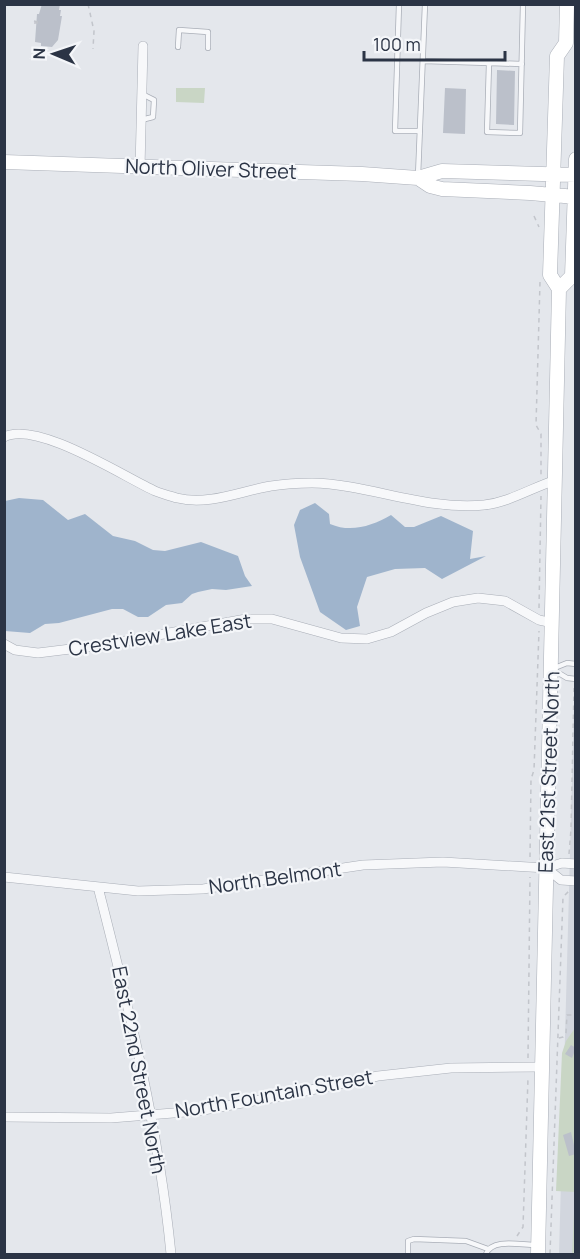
<svg xmlns="http://www.w3.org/2000/svg" width="580" height="1259" viewBox="0 0 580 1259" font-family="Manrope,sans-serif">
  <style>
    .built { fill: #d2d6de }
    .green { fill: #c9d6c5 }
    .water { fill: #9fb4cc }
    .building { fill: #bbc0ca }
    .lines { fill: none; stroke-linecap: round; stroke-linejoin: round }
    .lane-casing { stroke: #a9aeb7; stroke-width: 6 }
    .street-casing { stroke: #a9aeb7; stroke-width: 10 }
    .secondary-casing { stroke: #a9aeb7; stroke-width: 15 }
    .path { stroke: #c2c5cb; stroke-width: 1.5; stroke-dasharray: 4.5 4.5; stroke-linecap: butt }
    .lane { stroke: #f7f8fa; stroke-width: 4.5 }
    .street { stroke: #f7f8fa; stroke-width: 9 }
    .secondary { stroke: #fff; stroke-width: 14 }
    .labels { text-anchor: middle; stroke-width: 4.5; stroke-linejoin: round; paint-order: stroke }
    .street-label { font-size: 20px; fill: #2b3445; stroke: #f4f6f9 }
  </style>
  <rect width="100%" height="100%" fill="#e4e7ec"/>
  <path class="built" d="M575,666L576,1254H559L569,891Z"/>
  <path class="green" d="M176,88H205L204,103L176,102Z
    M575,1028V1254H572L575,1192L556,1191L562,1053L566,1041Z"/>
  <path class="water" d="M19,498L43,500L68,520L85,514L113,536L135,541L153,550L165,551L201,542L238,556L245,576L252,586L226,590L212,589L198,592L192,594L182,603L166,605L148,617H138L123,609H112L59,623L45,624L30,633L5,631V501Z
    M315,503L329,514L330,524C351,533 372,526 391,515L405,527H414L441,516L473,531L470,559L486,556L442,579L425,568L395,569L367,577L357,607L360,626L346,630L320,612L300,557L294,525L300,510Z"/>
  <path class="building" d="M42,4H60L59,10H61L60,16H62L58,40L52,47L41,46V43L35,42L37,14H39Z
    M497,70L515,71L514,125L496,124Z
    M445,88L466,89L465,134L443,133Z
    M571,1045L576,1048L572,1058L565,1054Z
    M571,1132L576,1154L569,1156L563,1135Z"/>
  <g class="lines">
    <g class="lane-casing">
      <path id="lane" d="M399,4L395,131H420
        M178,47L179,30L208,32V48
        M423,61L489,63L487,132L520,133L523,4
        M489,63L522,64
        M141,120L153,117L154,100L142,94
        M418,176L425,4
        M576,664L567,663L552,669L567,678L576,679
        M408,1254V1241L414,1239L466,1241L488,1249
        M486,1254C492,1238 520,1245 535,1245"/>
    </g>
    <g class="street-casing">
      <path id="street" d="M140,168L143,46
        M4,437C37,420 124,477 155,491C162,494 170,496 177,498C208,506 241,491 271,486C284,484 299,483 312,483C368,484 427,511 484,505C510,502 531,488 556,480
        M4,644L15,650L38,653L103,645L246,619H272L341,638L367,639L391,632L426,613L453,602L478,598L505,601L539,620L553,623
        M546,868L561,880L576,881
        M4,877L138,891L203,889L363,865L443,862L546,868L562,863L576,864
        M98,887C129,1008 159,1130 171,1254
        M4,1117L111,1118L198,1111L277,1097L378,1076L451,1068L542,1067"/>
    </g>
    <g class="secondary-casing">
      <path id="secondary" d="M4,162L362,174L418,178L442,171L576,175
        M418,178L430,186L442,189L530,193L576,197
        M559,289L572,276L576,159
        M538,1254L559,289L550,275L557,56L566,43L567,4"/>
    </g>
    <path class="path" d="M88,4L94,31L93,49
      M34,21L38,22
      M34,23H38
      M534,216L539,227
      M540,282L536,425L541,434V476
      M539,608L541,496
      M569,854L571,829L574,688
      M530,857L531,779L534,770L539,631
      M559,1038L563,1037L566,1033L567,1015H576
      M528,1058L530,877
      M517,1236L523,1227L528,1078
      M550,1254L563,897L569,891"/>
    <use href="#lane" class="lane"/>
    <use href="#street" class="street"/>
    <use href="#secondary" class="secondary"/>
  </g>
  <g class="labels">
    <g class="street-label">
      <text transform="translate(211 169) rotate(2)" y="7">North Oliver Street</text>
      <text transform="translate(160 635) rotate(-9)" y="7">Crestview Lake East</text>
      <text transform="translate(549 772) rotate(-88)" y="7">East 21st Street North</text>
      <text transform="translate(275 878) rotate(-8)" y="7">North Belmont</text>
      <text transform="translate(139 1070) rotate(79)" y="7">East 22nd Street North</text>
      <text transform="translate(274 1094) rotate(-10)" y="7">North Fountain Street</text>
    </g>
  </g>
  <rect width="580" height="1259" fill="none" stroke="#2b3445" stroke-width="12"/>
  <g transform="translate(54 54) rotate(272)" stroke="#f4f6f9" stroke-width="4.5" paint-order="stroke">
  <path d="M0-4.5L10 22L0 15L-10 22Z" fill="#2b3445"/>
  <text y="-9" font-size="16" font-weight="bold" text-anchor="middle" fill="#2b3445">N</text>
  </g>
  <path d="M364 51v9h141v-9" fill="none" stroke="#2b3445" stroke-width="3"/>
  <text x="373" y="51" font-size="18" fill="#2b3445" stroke="#f4f6f9" stroke-width="4.5" paint-order="stroke">100 m</text>
</svg>
